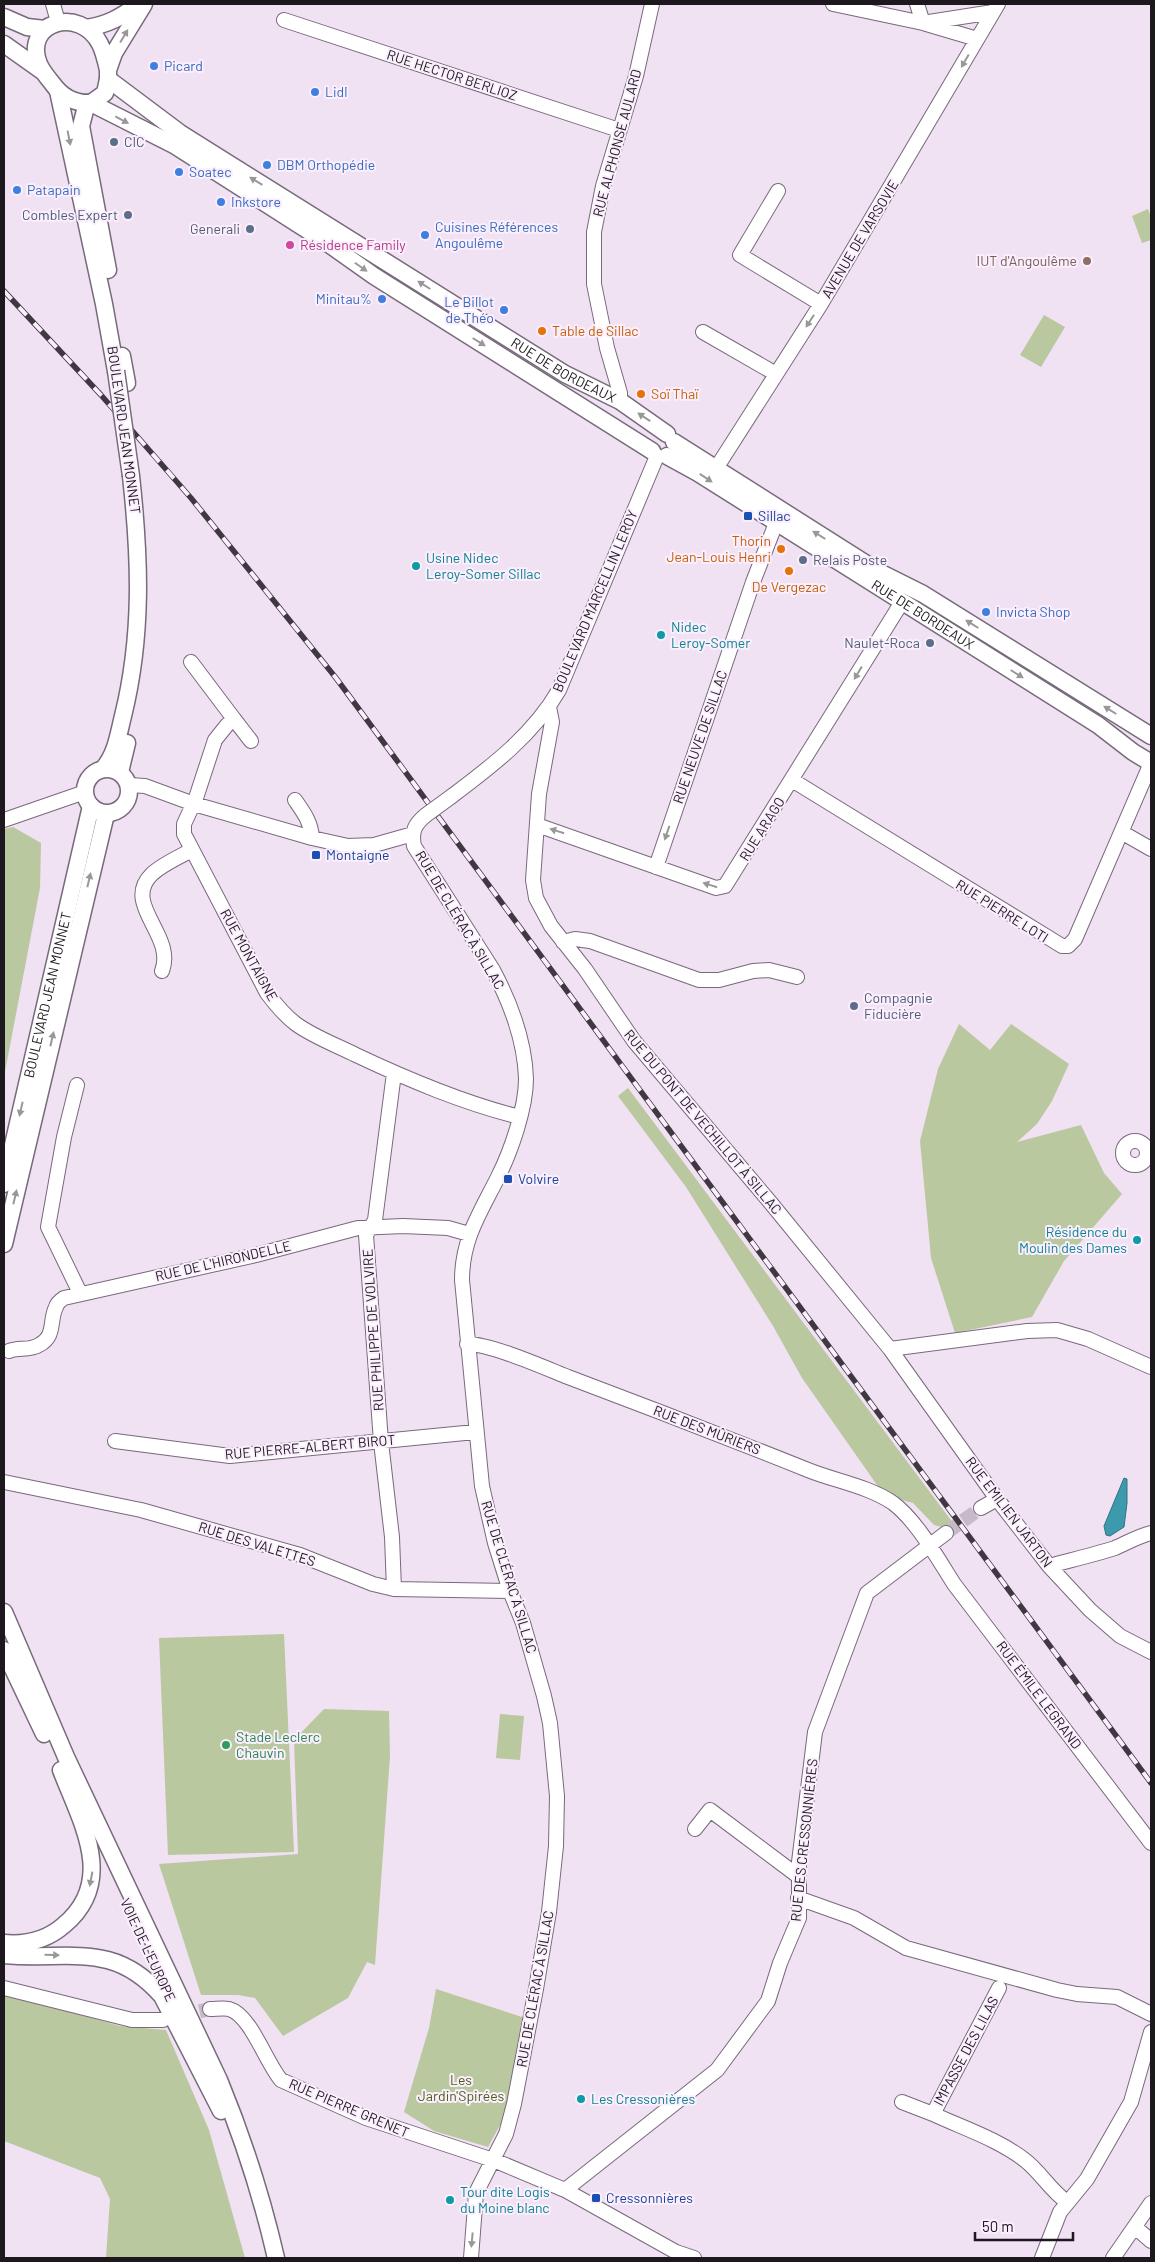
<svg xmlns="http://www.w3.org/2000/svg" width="1155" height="2262" viewBox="0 0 1155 2262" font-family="Barlow,sans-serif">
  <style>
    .green { fill: #bac8a0 }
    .water { fill: #3c9aac; stroke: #337381 }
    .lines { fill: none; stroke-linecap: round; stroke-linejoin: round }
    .minor-tunnel { stroke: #c6b9c8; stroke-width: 14; stroke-dasharray: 14 7; stroke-linecap: butt }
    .minor-casing { stroke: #776a7a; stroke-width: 16 }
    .major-casing { stroke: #776a7a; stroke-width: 19 }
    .minor { stroke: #fff; stroke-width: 14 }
    .major { stroke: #fff; stroke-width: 16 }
    .rail-casing { stroke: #3f3840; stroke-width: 5.5 }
    .rail { stroke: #fbeffe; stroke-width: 4; stroke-dasharray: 11; stroke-linecap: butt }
    .minor-bridge-casing { stroke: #776a7a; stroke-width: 16; stroke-linecap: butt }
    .major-bridge-casing { stroke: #776a7a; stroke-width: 19; stroke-linecap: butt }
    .minor-bridge { stroke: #fff; stroke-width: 14 }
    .major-bridge { stroke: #fff; stroke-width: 16 }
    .oneway { fill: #99979a }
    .shop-dot { fill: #3f7fe0; stroke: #fbeffe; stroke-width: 2 }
    .service-dot { fill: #5c6f8a; stroke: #fbeffe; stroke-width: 2 }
    .hotel-dot { fill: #d1479c; stroke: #fbeffe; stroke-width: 2 }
    .education-dot { fill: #8d6e63; stroke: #fbeffe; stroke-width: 2 }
    .food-dot { fill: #e8710a; stroke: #fbeffe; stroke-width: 2 }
    .transit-dot { fill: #1a4fb4; stroke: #fbeffe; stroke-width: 2 }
    .culture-dot { fill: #0f9aa8; stroke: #fbeffe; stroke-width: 2 }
    .leisure-dot { fill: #2e9e5b; stroke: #fbeffe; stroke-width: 2 }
    .labels { text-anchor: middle; stroke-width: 4; stroke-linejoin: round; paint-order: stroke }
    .shop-label { font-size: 14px; fill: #366cbe; stroke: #fbeffe; text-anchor: start }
    .street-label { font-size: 14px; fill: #1d171e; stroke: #fbeffe }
    .service-label { font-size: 14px; fill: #4e5e75; stroke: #fbeffe; text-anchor: start }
    .hotel-label { font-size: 14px; fill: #b23c85; stroke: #fbeffe; text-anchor: start }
    .education-label { font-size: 14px; fill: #785e54; stroke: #fbeffe; text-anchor: end }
    .food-label { font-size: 14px; fill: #c56008; stroke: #fbeffe; text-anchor: start }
    .transit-label { font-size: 14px; fill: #164399; stroke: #fbeffe; text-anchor: start }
    .culture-label { font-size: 14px; fill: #0d838f; stroke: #fbeffe; text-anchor: start }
    .leisure-label { font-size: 14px; fill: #27864d; stroke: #fbeffe; text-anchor: start }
    .park-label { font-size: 14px; fill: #4b5e17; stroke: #fbeffe }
  </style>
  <rect width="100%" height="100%" fill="#f0e1f3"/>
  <path class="green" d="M1148,209L1151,217V240L1142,243L1132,216Z
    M1044,315L1065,327L1041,367L1020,355Z
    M13,827L41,843L40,888L4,1077V829Z
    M959,1024L990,1050L1011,1024L1069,1064L1052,1101L1037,1124L1017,1142L1081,1125L1104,1173L1122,1194L1064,1261L1032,1317L955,1333L931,1258L920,1141L938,1069Z
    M628,1088L953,1523L946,1528L934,1525L913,1503L884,1495L802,1378L773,1326L686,1187L618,1096Z
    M284,1634L294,1852L168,1855L159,1638Z
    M324,1709L389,1711L390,1756L375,1965L367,1962L348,1998L283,2036L255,1998L238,1995H201L159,1864L298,1854L294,1740Z
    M500,1714L524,1716L520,1760L496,1758Z
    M436,1989L525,2018L505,2116L488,2147L434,2131L404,2112L429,2028Z
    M4,1993L120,2026L166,2030L209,2130L245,2258H106L110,2199L100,2178L4,2141Z"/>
  <path class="water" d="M1124,1478L1127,1479V1503L1124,1527L1110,1536L1106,1535L1104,1526Z"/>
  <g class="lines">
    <path class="minor-tunnel" d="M946,1533L981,1508
      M179,2016L210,2009"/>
    <g class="minor-casing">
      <path id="minor" d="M53,4L58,22
        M833,4L923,23L977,39
        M917,4L923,23
        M284,20L619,130
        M929,22L993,12
        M778,191L740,255L821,304
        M703,332L776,374
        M620,401V393L607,348L594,284V232L603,186L636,76L652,4
        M715,470L821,304L998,4
        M191,662L234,719L227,725L215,740L196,798L184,824V834L267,993C276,1005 284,1015 296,1024C314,1037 336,1045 356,1055C409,1080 463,1103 520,1117
        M549,707L552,722L539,794L533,880L536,898L551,926L585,969L634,1041L770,1202L890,1349L997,1499L1049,1566L1090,1610L1120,1636L1151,1652
        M234,719L251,741
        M792,780L1062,946H1068L1075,939L1151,763
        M129,785L145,786L194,804L312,838L348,846L374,845L413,834
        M452,796C492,766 534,734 559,690L657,456
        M295,800C304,813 311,822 312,838
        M426,815C415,824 411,831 414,846L493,970C510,1002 525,1042 526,1079C526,1108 511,1151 498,1177C480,1213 462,1239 462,1280L482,1486L495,1543L510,1591L523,1623L544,1696L550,1723L557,1796L556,1846L549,1912L536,1989L514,2104L506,2134L476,2193L471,2258
        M4,820L85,792
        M537,825L716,888L725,886L902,602
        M1123,833L1151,849
        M656,867L753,582L776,523
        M563,942L575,939L590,941L699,980H719L753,971L769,970L797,977
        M162,971C176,935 121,904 152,874C163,864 179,857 192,850
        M77,1085L64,1137L48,1227L80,1293
        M1123 1153a12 12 0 1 1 24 0a12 12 0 1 1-24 0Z
        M467,1344C491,1344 543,1367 568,1377C648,1407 728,1438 808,1470C835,1481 868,1486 893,1503C917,1521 938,1559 954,1584L1151,1843
        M890,1349L1027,1331L1057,1330L1088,1339L1151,1367
        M9,1351C19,1347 29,1351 39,1345C56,1336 49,1321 56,1307C57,1303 61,1300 64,1298L256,1255L358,1228L403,1226L448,1228L469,1234
        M115,1441L230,1456L475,1432
        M4,1482L141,1510L300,1555L373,1584L394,1589L510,1591
        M981,1508L997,1499
        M1049,1566C1071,1560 1093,1555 1115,1548C1127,1543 1138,1536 1151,1533
        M394,1589L392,1537L381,1442L366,1235L375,1220L394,1073
        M695,1829L710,1810L798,1876
        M798,1898L854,1918L906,1948L1057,1990L1077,1994L1117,1997L1151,2014
        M4,1988L132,2020H163
        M999,1988L933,2114C963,2128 1000,2140 1026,2161C1041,2173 1051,2191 1067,2202
        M210,2009C216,2009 224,2008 229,2009C251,2015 266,2063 281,2080L366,2118L496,2161L565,2190L676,2252L694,2258
        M902,2102L933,2114
        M565,2190L717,2070L768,2001L780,1963L799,1918V1862L815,1732L867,1593L946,1533
        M1135,2227L1151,2241
        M1042,2258L1060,2212L1087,2179L1131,2102L1151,2032
        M1113,2258L1151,2203"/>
    </g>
    <g class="major-casing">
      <g id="major">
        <path d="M4,17L27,27L45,29"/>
        <path d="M86,28C107,25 122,17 138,4"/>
        <path d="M4,44L42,71"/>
        <path d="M108,70C106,61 104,52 100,44C80,5 22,22 39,64C42,71 47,77 52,83C61,96 75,104 91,103L105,93L108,79V70L114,53L144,4"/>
        <path id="s1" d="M108,79L180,133L215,155L565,374L620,401L667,434"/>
        <path d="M58,91L104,304L116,371"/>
        <path d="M87,103L81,126L108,270"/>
        <path d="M91,103L174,145L326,242L374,276L652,451"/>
        <path d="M122,356L127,383"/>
        <path d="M674,442L879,572L923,594L1151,736"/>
        <path id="s2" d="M667,456L698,473L1098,725L1133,752L1151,763"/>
        <circle cx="107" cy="791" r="22"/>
        <path d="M103,769C116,754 118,736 123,716C143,635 140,558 131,476"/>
        <path d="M120,772L127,743"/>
        <path id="s3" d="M4,1184L91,806"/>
        <path d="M4,1244L106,814"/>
        <path d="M4,1612L66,1757L219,2080C243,2138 262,2197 276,2258"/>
        <path d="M4,1650L44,1734"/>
        <path d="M4,1943C27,1945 47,1940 64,1925C117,1881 81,1822 61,1770"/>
        <path d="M4,1955C69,1961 113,1940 162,1996L221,2111"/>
      </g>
    </g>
    <use href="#minor" class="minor"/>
    <use href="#major" class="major"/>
    <g class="rail-casing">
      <path id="rail" d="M4,291L101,395L191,498L336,678L1151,1783"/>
    </g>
    <use href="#rail" class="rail"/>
    <g class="minor-bridge-casing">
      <path id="minor-bridge" d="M426,815L452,796"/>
    </g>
    <g class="major-bridge-casing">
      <path id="major-bridge" d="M116,371L131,476"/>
    </g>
    <use href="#minor-bridge" class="minor-bridge"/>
    <use href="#major-bridge" class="major-bridge"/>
  </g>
  <defs><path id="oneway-solid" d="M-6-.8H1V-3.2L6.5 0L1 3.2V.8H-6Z" transform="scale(1.25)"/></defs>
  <g class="oneway">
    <use href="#oneway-solid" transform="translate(124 36) rotate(-59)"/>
    <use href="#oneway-solid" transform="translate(965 61) rotate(120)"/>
    <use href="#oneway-solid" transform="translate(122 120) rotate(28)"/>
    <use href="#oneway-solid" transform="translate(69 138) rotate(79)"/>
    <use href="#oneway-solid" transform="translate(256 181) rotate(-149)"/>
    <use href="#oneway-solid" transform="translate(361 267) rotate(35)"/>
    <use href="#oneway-solid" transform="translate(424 285) rotate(-148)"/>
    <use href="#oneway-solid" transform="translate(810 321) rotate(123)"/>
    <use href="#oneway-solid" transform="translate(479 342) rotate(32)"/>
    <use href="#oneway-solid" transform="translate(644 417) rotate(-147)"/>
    <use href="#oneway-solid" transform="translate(706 478) rotate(33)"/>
    <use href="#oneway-solid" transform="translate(819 535) rotate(-148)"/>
    <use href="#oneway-solid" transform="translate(972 624) rotate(-148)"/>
    <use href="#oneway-solid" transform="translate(858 673) rotate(121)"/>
    <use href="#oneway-solid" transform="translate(1017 674) rotate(32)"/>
    <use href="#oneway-solid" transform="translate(1110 710) rotate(-148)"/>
    <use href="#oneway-solid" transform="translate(557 831) rotate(-162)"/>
    <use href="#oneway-solid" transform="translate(667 833) rotate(109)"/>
    <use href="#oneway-solid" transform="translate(89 880) rotate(-77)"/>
    <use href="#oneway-solid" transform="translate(710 885) rotate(-162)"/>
    <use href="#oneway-solid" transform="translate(52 1039) rotate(-77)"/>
    <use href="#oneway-solid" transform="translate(21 1109) rotate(103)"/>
    <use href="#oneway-solid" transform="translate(15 1197) rotate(-77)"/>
    <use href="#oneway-solid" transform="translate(91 1879) rotate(101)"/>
    <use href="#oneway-solid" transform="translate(52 1955) rotate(2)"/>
    <use href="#oneway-solid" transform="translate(472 2240) rotate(95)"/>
  </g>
  <g class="shop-dot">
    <circle cx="154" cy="66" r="5"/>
    <circle cx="315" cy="92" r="5"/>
    <circle cx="267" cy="165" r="5"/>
    <circle cx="179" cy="172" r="5"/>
    <circle cx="17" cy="190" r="5"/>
    <circle cx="221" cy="202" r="5"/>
    <circle cx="425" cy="235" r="5"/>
    <circle cx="382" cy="299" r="5"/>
    <circle cx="504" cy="310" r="5"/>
    <circle cx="986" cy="612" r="5"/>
  </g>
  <g class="service-dot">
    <circle cx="114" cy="142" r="5"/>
    <circle cx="128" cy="215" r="5"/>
    <circle cx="250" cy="229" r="5"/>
    <circle cx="803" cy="560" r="5"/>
    <circle cx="930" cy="643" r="5"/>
    <circle cx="854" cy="1006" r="5"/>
  </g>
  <circle class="hotel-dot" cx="290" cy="245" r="5"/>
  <circle class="education-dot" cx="1087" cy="261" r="5"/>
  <g class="food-dot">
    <circle cx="542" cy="331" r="5"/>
    <circle cx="641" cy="394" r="5"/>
    <circle cx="781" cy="549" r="5"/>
    <circle cx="789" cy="571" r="5"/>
  </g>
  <g class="transit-dot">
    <rect x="743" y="511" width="10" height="10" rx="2.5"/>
    <rect x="311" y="850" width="10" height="10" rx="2.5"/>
    <rect x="503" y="1174" width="10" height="10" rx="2.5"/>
    <rect x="591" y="2193" width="10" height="10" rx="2.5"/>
  </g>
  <g class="culture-dot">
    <circle cx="416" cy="566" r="5"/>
    <circle cx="661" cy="635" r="5"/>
    <circle cx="1137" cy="1240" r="5"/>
    <circle cx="581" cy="2099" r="5"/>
    <circle cx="450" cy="2200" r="5"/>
  </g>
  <circle class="leisure-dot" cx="226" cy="1745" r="5"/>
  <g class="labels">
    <g class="shop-label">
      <text x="164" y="71">Picard</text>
      <text x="325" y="97">Lidl</text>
      <text x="277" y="170">DBM Orthopédie</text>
      <text x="189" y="177">Soatec</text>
      <text x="27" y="195">Patapain</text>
      <text x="231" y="207">Inkstore</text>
      <text x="435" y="232">Cuisines Références<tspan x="435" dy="16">Angoulême</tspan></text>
      <text x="372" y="304" text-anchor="end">Minitau%</text>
      <text x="494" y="307" text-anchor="end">Le Billot<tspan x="494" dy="16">de Théo</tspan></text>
      <text x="996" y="617">Invicta Shop</text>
    </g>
    <g class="street-label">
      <text transform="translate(452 75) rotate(18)" y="5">RUE HECTOR BERLIOZ</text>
      <text transform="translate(617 143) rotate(-75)" y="5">RUE ALPHONSE AULARD</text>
      <text transform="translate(860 239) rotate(-59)" y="5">AVENUE DE VARSOVIE</text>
      <text dy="5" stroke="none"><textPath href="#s1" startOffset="541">RUE DE BORDEAUX</textPath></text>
      <text transform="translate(124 430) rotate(82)" y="5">BOULEVARD JEAN MONNET</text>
      <text transform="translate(595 601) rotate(-67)" y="5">BOULEVARD MARCELLIN LEROY</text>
      <text dy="5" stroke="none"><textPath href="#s2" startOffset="301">RUE DE BORDEAUX</textPath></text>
      <text transform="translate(700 737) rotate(-71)" y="5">RUE NEUVE DE SILLAC</text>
      <text transform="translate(762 829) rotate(-58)" y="5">RUE ARAGO</text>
      <text transform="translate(1002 911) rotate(32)" y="5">RUE PIERRE LOTI</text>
      <text transform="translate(460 920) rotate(59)" y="5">RUE DE CLÉRAC À SILLAC</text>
      <text transform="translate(249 955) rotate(61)" y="5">RUE MONTAIGNE</text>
      <text dy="5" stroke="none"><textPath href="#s3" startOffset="194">BOULEVARD JEAN MONNET</textPath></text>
      <text transform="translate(703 1122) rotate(50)" y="5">RUE DU PONT DE VECHILLOT À SILLAC</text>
      <text transform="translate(223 1261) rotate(-13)" y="5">RUE DE L'HIRONDELLE</text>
      <text transform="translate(373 1330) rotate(-94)" y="5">RUE PHILIPPE DE VOLVIRE</text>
      <text transform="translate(707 1430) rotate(21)" y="5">RUE DES MÛRIERS</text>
      <text transform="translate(310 1447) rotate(-5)" y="5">RUE PIERRE-ALBERT BIROT</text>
      <text transform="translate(1009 1512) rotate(53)" y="5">RUE EMILIEN JARTON</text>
      <text transform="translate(257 1544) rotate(17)" y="5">RUE DES VALETTES</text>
      <text transform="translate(509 1577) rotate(73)" y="5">RUE DE CLÉRAC À SILLAC</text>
      <text transform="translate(1039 1695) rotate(53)" y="5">RUE ÉMILE LEGRAND</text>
      <text transform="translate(804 1840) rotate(-84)" y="5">RUE DES CRESSONNIÈRES</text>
      <text transform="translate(148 1950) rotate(65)" y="5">VOIE DE L'EUROPE</text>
      <text transform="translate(535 1989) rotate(-80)" y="5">RUE DE CLÉRAC À SILLAC</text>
      <text transform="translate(966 2051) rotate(-62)" y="5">IMPASSE DES LILAS</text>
      <text transform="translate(349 2108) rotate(23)" y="5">RUE PIERRE GRENET</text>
    </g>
    <g class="service-label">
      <text x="124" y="147">CIC</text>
      <text x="118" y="220" text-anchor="end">Combles Expert</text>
      <text x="240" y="234" text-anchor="end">Generali</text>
      <text x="813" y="565">Relais Poste</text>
      <text x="920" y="648" text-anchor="end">Naulet-Roca</text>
      <text x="864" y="1003">Compagnie<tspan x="864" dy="16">Fiducière</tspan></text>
    </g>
    <g class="hotel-label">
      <text x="300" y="250">Résidence Family</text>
    </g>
    <g class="education-label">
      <text x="1077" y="266">IUT d'Angoulême</text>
    </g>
    <g class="food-label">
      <text x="552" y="336">Table de Sillac</text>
      <text x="651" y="399">Soï Thaï</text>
      <text x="771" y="546" text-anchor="end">Thorin<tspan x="771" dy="16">Jean-Louis Henri</tspan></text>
      <text x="789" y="592" text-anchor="middle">De Vergezac</text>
    </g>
    <g class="transit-label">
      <text x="758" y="521">Sillac</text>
      <text x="326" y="860">Montaigne</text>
      <text x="518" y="1184">Volvire</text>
      <text x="606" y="2203">Cressonnières</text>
    </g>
    <g class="culture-label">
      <text x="426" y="563">Usine Nidec<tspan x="426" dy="16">Leroy-Somer Sillac</tspan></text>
      <text x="671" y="632">Nidec<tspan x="671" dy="16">Leroy-Somer</tspan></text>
      <text x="1127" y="1237" text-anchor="end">Résidence du<tspan x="1127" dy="16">Moulin des Dames</tspan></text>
      <text x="591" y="2104">Les Cressonières</text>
      <text x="460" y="2197">Tour dite Logis<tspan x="460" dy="16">du Moine blanc</tspan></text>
    </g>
    <g class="leisure-label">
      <text x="236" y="1742">Stade Leclerc<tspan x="236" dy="16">Chauvin</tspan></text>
    </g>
    <g class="park-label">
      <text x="461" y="2085">Les<tspan x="461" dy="16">Jardin'Spirées</tspan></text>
    </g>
  </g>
  <rect width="1155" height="2262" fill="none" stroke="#1d171e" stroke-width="10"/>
  <path d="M975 2232v8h98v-8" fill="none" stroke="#1d171e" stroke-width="2.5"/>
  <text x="982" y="2232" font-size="15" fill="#1d171e" stroke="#fbeffe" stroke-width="4" paint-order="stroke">50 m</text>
</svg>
